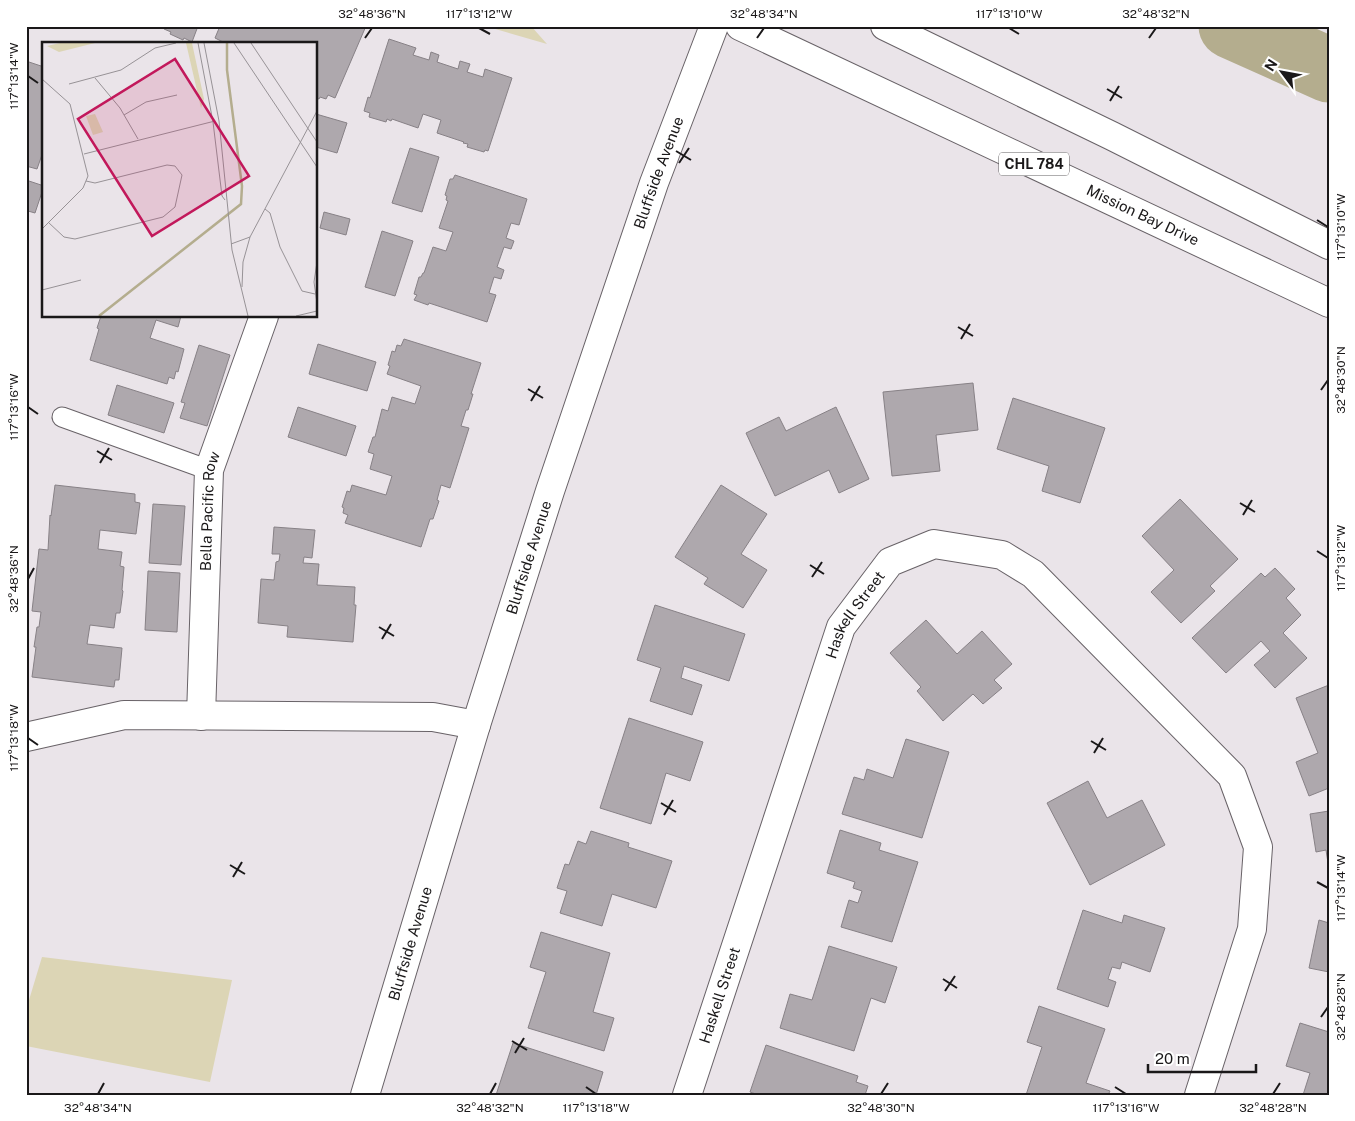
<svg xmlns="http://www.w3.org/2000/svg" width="1355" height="1121" viewBox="0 0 1355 1121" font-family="'Public Sans',sans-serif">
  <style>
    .green { fill: #dcd5b5 }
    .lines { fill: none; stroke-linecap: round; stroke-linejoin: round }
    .river { stroke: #b4ad8e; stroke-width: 65 }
    .building { fill: #aea8ad; stroke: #878186 }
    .lane-casing { stroke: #686267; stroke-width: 21 }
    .street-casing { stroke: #686267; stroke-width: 30 }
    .secondary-casing { stroke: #686267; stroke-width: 30 }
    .primary-casing { stroke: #686267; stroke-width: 30 }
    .lane { stroke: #fff; stroke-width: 19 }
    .street { stroke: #fff; stroke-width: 28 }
    .secondary { stroke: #fff; stroke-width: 28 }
    .primary { stroke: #fff; stroke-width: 28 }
    .ticks { fill: none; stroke: #1a1819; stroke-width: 2 }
    .labels { text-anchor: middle; stroke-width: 4; stroke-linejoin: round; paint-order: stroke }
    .shield { fill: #fff; stroke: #5f5d5e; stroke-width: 1 }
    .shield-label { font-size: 14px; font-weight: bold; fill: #1a1819 }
    .street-label { font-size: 15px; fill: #1a1819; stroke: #fff }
    .inset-river { fill: none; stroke: #b4ad8e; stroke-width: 2.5 }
    .inset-road { fill: none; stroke: #979296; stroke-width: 1 }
    .view { fill: #c2185b; fill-opacity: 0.15; stroke: #c2185b; stroke-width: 2.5 }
    .inset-edge { fill: none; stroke: #1a1819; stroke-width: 2.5 }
    .neatline { fill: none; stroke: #1a1819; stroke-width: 2 }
    .ticks-label { font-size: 12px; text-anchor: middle; fill: #1a1819 }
  </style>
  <rect width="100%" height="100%" fill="#eae4e9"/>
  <path class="green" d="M485,26H531L547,44Z
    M42,957L232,980L210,1082L26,1046V1010Z"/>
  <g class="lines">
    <path class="river" d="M1231,26L1329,70"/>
  </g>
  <path class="building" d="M165,26H198L192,42L184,38L183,40L170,34L171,32L164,29Z
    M220,26H366L335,98L328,95L326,99L320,97L319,99L316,98V44H227L215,38Z
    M389,39L416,48L413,55L429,60L431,52L439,55L437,62L458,69L460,61L470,64L467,72L483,77L485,69L512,78L488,151L485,150L484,152L467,147L468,144L463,143L464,142L437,133L441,120L423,114L418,128L392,119L391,121L387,119L386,122L369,117L370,113L364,111L368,97L370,98Z
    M26,61L44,67V149L37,169L26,166Z
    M316,114L347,123L337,153L316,147Z
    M410,148L439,157L422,212L392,203Z
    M455,175L527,199L519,225L511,223L506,238L514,241L511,249L504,247L497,267L504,270L501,279L494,277L489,293L496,295L487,322L429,303L428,305L414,300L417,295L414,294L419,277H421L423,273H424L433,247L446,251L453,232L439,228L448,201L446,200L447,196L445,195L450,179H453Z
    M26,180L44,186L35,213L28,211L26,215Z
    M324,212L350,219L346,235L320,228Z
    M382,231L413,241L395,296L365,287Z
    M101,316H181L178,327L156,320L150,338L184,349L178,372L176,371L174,379L169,377L167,384L90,360L99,329L97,328Z
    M404,339L481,363L471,394H473L468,410H466L461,426L469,428L450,488L441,485L437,500L439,501L433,519H430L421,547L345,523L348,515L343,513L344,508L342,507L347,491L350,492L352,485L386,495L392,476L370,469L374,454L368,452L373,437H375L382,409L388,411L392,397L415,404L421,386L387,374L390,366L388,365L392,351L395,352L397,345L401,346Z
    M318,344L376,362L367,391L309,374Z
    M199,345L230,355L207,426L180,418L185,403L181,402Z
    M973,383L978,430L936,435L940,471L892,476L883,392Z
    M117,385L174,403L164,433L108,415Z
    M1013,398L1105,428L1080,503L1042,491L1049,466L997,449Z
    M298,407L356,426L346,456L288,437Z
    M836,407L869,479L839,493L829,470L775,496L746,433L779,417L786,431Z
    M55,485L135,494V502L140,503L136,534L100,530L98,549L122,552L120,566L124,567L122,590L123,591L120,613H116L114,628L90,625L87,644L122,648L119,680H115L114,687L32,677L36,647H34L37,627H39L41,612L32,611L39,549L48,550L50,515L51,516Z
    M721,485L767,514L741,554L767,570L743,608L704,584L708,578L675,557Z
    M1180,499L1238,559L1210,586L1215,591L1181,623L1151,592L1174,570L1142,536Z
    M153,504L185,506L181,565L149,563Z
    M274,527L315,530L312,558L304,557L303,563L319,564L317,585L355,587L354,605H356L353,642L287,637L288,626L258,623L261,579L274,580L276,562L279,561L280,554H272Z
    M1275,568L1295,589L1286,598L1301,615L1283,633L1307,658L1275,688L1254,665L1270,651L1261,641L1226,673L1192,638L1261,573L1265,577Z
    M148,571L180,573L177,632L145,630Z
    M655,605L745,634L729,681L684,666L681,678L702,685L692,715L650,701L661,668L637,660Z
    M926,620L957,654L982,631L1012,664L994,680L1002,688L983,704L973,694L943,721L917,691L921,687L890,653Z
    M1329,685V788L1309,796L1296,762L1318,753L1296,698Z
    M629,718L703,742L690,781L666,773L651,824L600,808Z
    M906,739L949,752L922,838L842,814L854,777L864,780L867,769L893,778Z
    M1088,781L1107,818L1142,800L1165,845L1090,885L1047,803Z
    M1329,811V863H1328L1326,850L1316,852L1310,814Z
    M840,830L881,843L879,850L918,862L892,942L841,927L849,900L858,903L862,891L853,888L855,882L827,873Z
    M591,831L629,843L628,847L672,861L656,908L612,894L602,926L560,913L567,891L557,888L565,864L569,865L578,841L586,844Z
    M1083,910L1122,923L1124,915L1165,928L1150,972L1122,962L1120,969L1112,967L1108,979L1116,982L1108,1007L1057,989Z
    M1319,920L1329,923V972L1309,968Z
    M541,932L610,953L593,1012L614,1018L604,1051L528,1028L546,972L530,967Z
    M829,946L897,967L885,1003L871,998L854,1051L780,1028L790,994L812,1000Z
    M1039,1006L1105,1029L1086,1083L1110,1091L1108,1095H1026L1042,1047L1027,1042Z
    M1300,1023L1329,1032V1095H1303L1310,1073L1286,1066Z
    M513,1043L603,1072L596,1095H496Z
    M766,1045L858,1076L856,1082L868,1086L865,1095H759L750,1092Z"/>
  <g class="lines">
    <g class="lane-casing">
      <path id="lane" d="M62,417L209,470"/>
    </g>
    <g class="street-casing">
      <g id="street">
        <path id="s1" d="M201,716L209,470L264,316"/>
        <path d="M26,737L124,715L433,717L476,725"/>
        <path id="s2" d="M687,1095L841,627L890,562L934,544L1002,555L1033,574L1232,776L1258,847L1252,929L1199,1095"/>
      </g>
    </g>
    <g class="secondary-casing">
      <g id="secondary">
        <path id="s3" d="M365,1095L476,725L550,491L654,183L714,26"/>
      </g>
    </g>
    <g class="primary-casing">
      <g id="primary">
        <path id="s4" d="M740,26L1329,303"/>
        <path d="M885,26L1112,136L1329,245"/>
      </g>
    </g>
    <use href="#lane" class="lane"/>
    <use href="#street" class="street"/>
    <use href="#secondary" class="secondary"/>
    <use href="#primary" class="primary"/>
  </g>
  <path class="ticks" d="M479,28L490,34M1009,28L1019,34M365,38L372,28M757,38L764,28M1149,38L1156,28M28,76L38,83M1107,89L1122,98M1110,101L1119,86M676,151L691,160M679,163L689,148M1317,220L1328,227M958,327L973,336M961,339L970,324M528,389L543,398M1321,390L1328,380M531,401L540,386M28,407L38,414M97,451L112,460M100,463L109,448M1240,503L1255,512M1243,515L1252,500M1317,551L1328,558M810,565L824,574M812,577L822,562M28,579L34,568M379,627L394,636M382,639L391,624M28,738L38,745M1091,741L1106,750M1094,753L1103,738M661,803L676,812M664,815L673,800M230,865L245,874M233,877L242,862M1317,882L1328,888M943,979L957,988M945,991L955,976M1321,1017L1328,1007M512,1041L527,1050M515,1053L524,1038M586,1087L596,1094M1115,1087L1126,1094M98,1094L104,1083M490,1094L496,1083M881,1094L888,1083M1273,1094L1280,1083"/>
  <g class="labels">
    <rect class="shield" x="999" y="152.5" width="70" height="23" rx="4"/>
    <g class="shield-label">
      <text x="1034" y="169">CHL 784</text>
    </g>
    <g class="street-label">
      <text dy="5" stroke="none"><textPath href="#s3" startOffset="968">Bluffside Avenue</textPath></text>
      <text dy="5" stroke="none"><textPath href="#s4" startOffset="445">Mission Bay Drive</textPath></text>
      <text dy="5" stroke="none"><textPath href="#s1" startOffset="205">Bella Pacific Row</textPath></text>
      <text dy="5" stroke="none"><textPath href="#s3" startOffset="562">Bluffside Avenue</textPath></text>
      <text dy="5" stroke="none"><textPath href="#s2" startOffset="510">Haskell Street</textPath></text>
      <text dy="5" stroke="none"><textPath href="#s3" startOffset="158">Bluffside Avenue</textPath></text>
      <text dy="5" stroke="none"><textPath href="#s2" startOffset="105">Haskell Street</textPath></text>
    </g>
  </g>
  <g transform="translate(42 42)">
    <rect width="275" height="275" fill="#eae4e9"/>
    <path d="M18,1H53L17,10L5,4ZM144,1H150L162,57L159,66ZM53,72L61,90L51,93L44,74Z" fill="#dcd5b5"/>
    <path class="inset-river" d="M57,274L199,162L200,144L185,28V1"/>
    <path class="inset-road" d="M156,1L171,80M162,1L177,79M192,1L275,125M209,1L275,100M53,36L78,66L96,97M0,37L28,62L46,134L41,146L0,187M27,42L79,28L113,6L134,1M82,73L104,60L135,53M177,79L190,208L206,274M171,80L180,154L183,158M42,112L173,79M223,167L228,171L238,205L260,249L273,252M6,180L22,195L33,197L121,175L133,165L140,133L133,124L125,123L53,141L44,139M189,202L208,195L275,69M275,220L272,240L275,261M200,245L201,220L208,195M0,248L39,238M254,274L275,269"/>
    <path class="view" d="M133,17L207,134L110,194L36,77Z"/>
    <rect width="275" height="275" class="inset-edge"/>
  </g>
  <rect width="1355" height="1121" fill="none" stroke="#ffffff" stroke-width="55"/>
  <g transform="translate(1282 72) rotate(302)" stroke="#ffffff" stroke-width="4" paint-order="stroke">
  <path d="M0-4L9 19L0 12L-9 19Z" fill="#1a1819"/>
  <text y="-8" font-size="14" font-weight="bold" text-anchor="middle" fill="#1a1819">N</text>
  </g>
  <path d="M1148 1064v8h108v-8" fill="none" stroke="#1a1819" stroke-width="2.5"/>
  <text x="1155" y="1064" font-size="15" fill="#1a1819" stroke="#ffffff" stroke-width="4" paint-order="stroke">20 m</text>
  <rect x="28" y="28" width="1300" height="1066" class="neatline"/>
  <g class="ticks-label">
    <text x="372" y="18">32°48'36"N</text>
    <text x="479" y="18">117°13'12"W</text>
    <text x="764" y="18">32°48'34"N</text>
    <text x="1009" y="18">117°13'10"W</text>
    <text x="1156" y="18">32°48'32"N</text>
    <text transform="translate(14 76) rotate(-90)" y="4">117°13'14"W</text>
    <text transform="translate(1341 227) rotate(-90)" y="4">117°13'10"W</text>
    <text transform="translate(1341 380) rotate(-90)" y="4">32°48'30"N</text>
    <text transform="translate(14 407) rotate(-90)" y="4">117°13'16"W</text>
    <text transform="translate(1341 558) rotate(-90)" y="4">117°13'12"W</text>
    <text transform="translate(14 579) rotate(-90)" y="4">32°48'36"N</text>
    <text transform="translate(14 738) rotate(-90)" y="4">117°13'18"W</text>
    <text transform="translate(1341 888) rotate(-90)" y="4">117°13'14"W</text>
    <text transform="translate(1341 1007) rotate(-90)" y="4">32°48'28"N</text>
    <text x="98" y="1112">32°48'34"N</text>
    <text x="490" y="1112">32°48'32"N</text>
    <text x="596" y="1112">117°13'18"W</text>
    <text x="881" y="1112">32°48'30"N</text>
    <text x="1126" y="1112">117°13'16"W</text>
    <text x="1273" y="1112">32°48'28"N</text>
  </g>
</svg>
